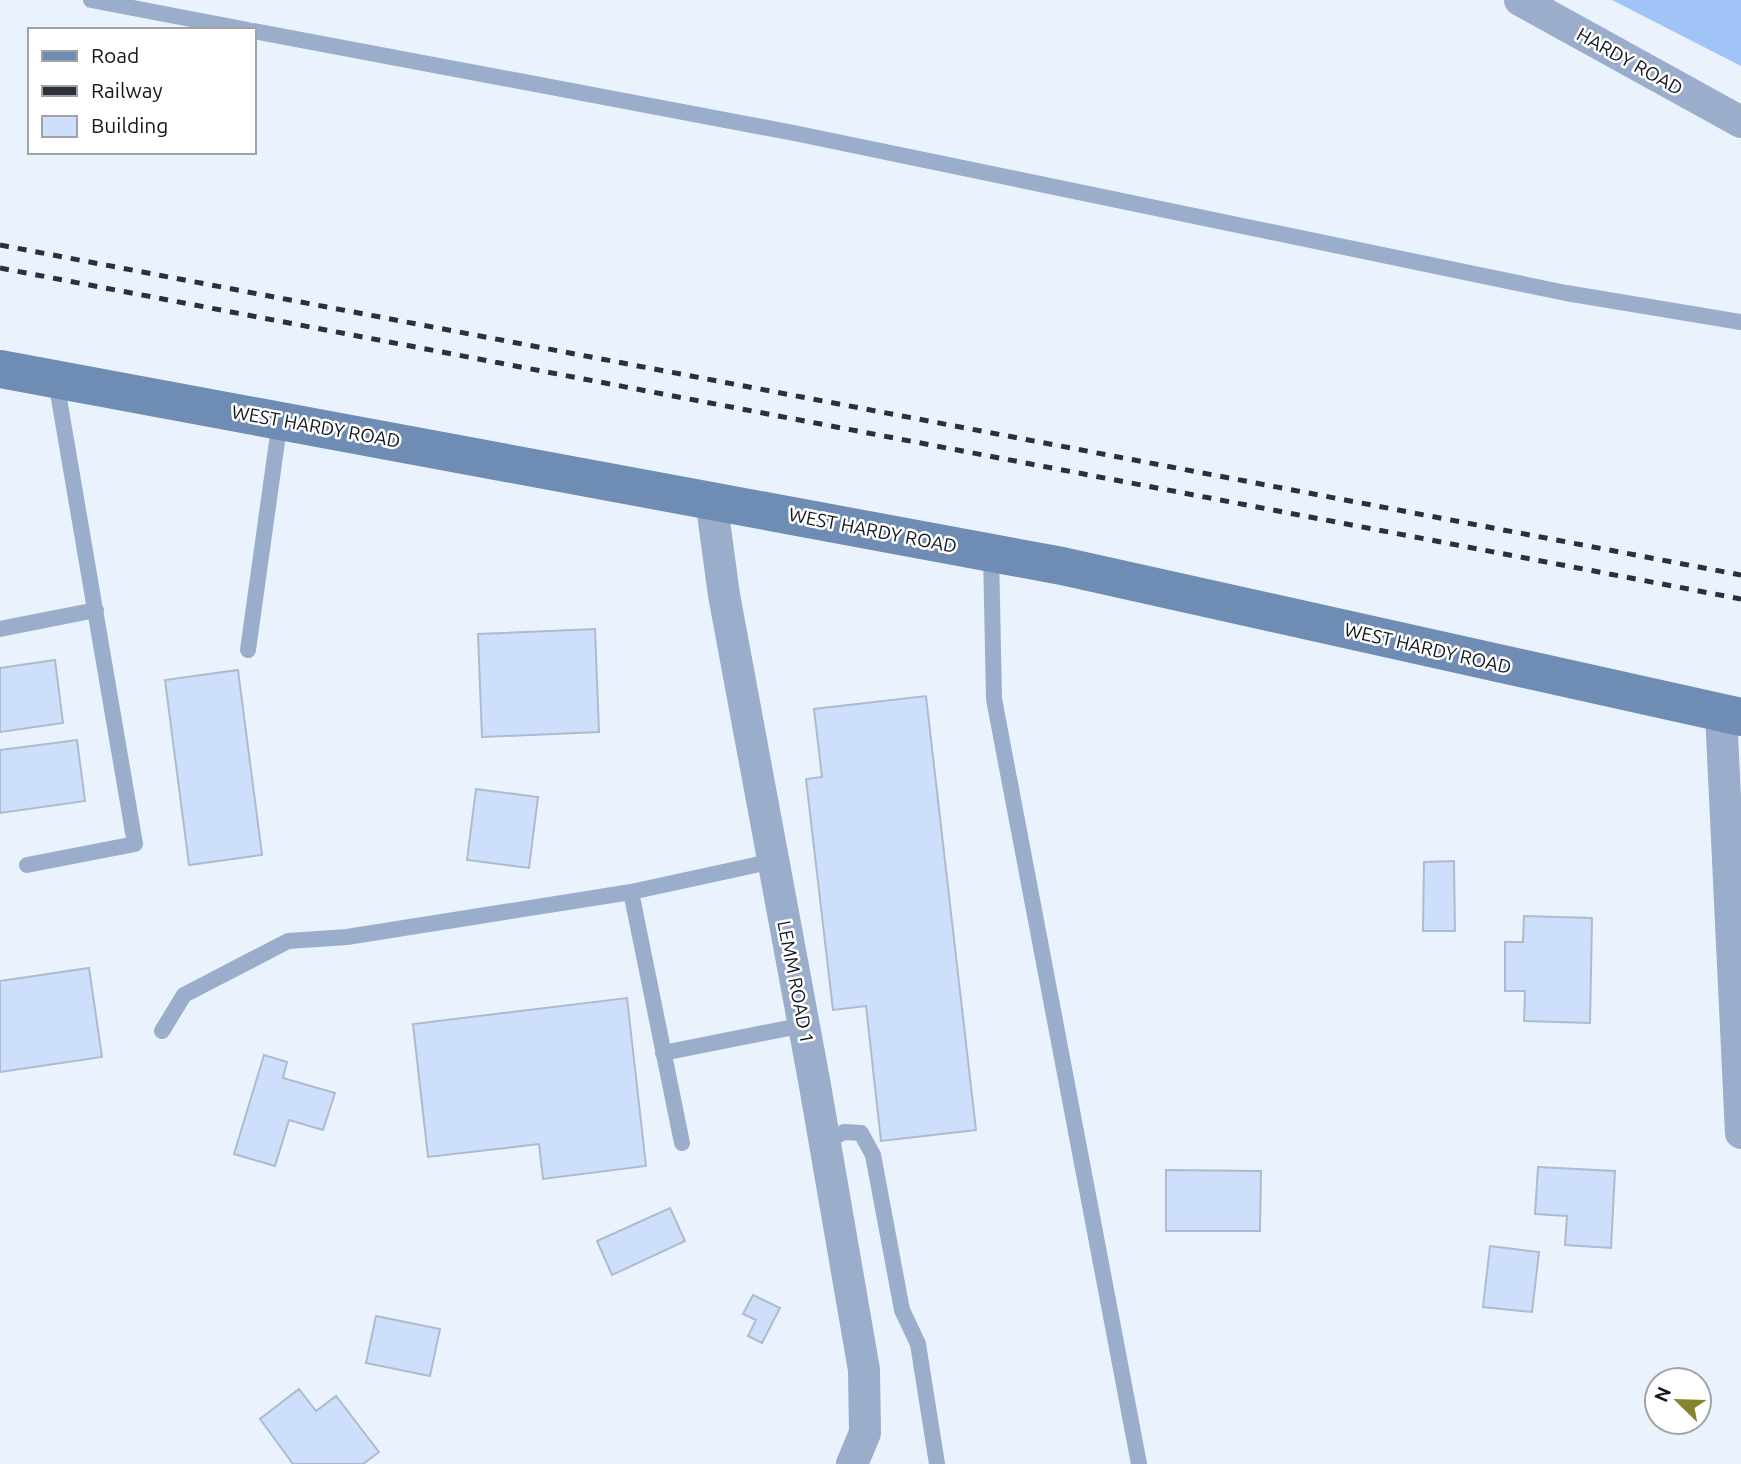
<svg xmlns="http://www.w3.org/2000/svg" width="1741" height="1464" viewBox="0 0 1741 1464" font-family="Ubuntu,sans-serif">
  <style>
    .forest { fill: #a0c3f8 }
    .building { fill: #cddffa; stroke: #aebbcd; stroke-width: 2 }
    .lines { fill: none; stroke-linecap: round; stroke-linejoin: round }
    .service { stroke: #9aadca; stroke-width: 16 }
    .minor { stroke: #9aadca; stroke-width: 32 }
    .secondary { stroke: #6f8cb5; stroke-width: 38 }
    .rail { stroke: #2c3038; stroke-width: 5; stroke-dasharray: 9 9; stroke-linecap: butt }
    .labels { text-anchor: middle; stroke-width: 5; stroke-linejoin: round; paint-order: stroke }
    .street-label { font-size: 19px; fill: #13171e; stroke: #fff }
  </style>
  <rect width="100%" height="100%" fill="#eaf2fe"/>
  <path class="forest" d="M1612,0H1741V66Z"/>
  <path class="building" d="M595,629L599,732L482,737L478,634Z
    M55,660L63,723L0,732V668Z
    M238,670L262,855L189,865L165,680Z
    M926,696L976,1130L881,1141L866,1006L833,1010L806,779L822,777L814,709Z
    M77,740L85,801L0,813V750Z
    M476,789L538,797L529,868L467,860Z
    M1454,861L1455,931H1423L1424,862Z
    M1524,916L1592,918L1590,1023L1524,1021L1525,991H1505V942H1523Z
    M89,968L102,1057L0,1072V981Z
    M627,998L646,1166L543,1179L539,1144L428,1157L413,1024Z
    M264,1055L287,1062L283,1078L335,1093L323,1130L289,1120L275,1166L234,1154Z
    M1538,1167L1615,1171L1611,1248L1565,1245L1567,1216L1535,1214Z
    M1166,1170L1261,1171L1260,1231H1166Z
    M670,1208L685,1241L612,1275L597,1241Z
    M1490,1246L1539,1252L1532,1312L1483,1307Z
    M753,1295L780,1308L762,1343L748,1336L756,1320L743,1314Z
    M376,1316L440,1329L430,1376L366,1363Z
    M299,1389L316,1411L336,1396L379,1452L363,1464H293L260,1419Z"/>
  <g class="lines">
    <path class="service" d="M91,0L248,30
      M254,31L794,133L1566,293L1741,322
      M991,552L994,699L1139,1464
      M0,629L96,610
      M248,650L280,420
      M27,865L135,844L56,381
      M631,892L682,1143
      M162,1031L184,995L288,941L347,937L631,892L774,861
      M663,1053L804,1025
      M825,1142L844,1132L861,1133L873,1155L902,1310L918,1344L937,1464"/>
    <path class="minor" d="M1520,0L1741,122
      M711,499L724,595L814,1080L864,1370L865,1433L852,1464
      M1721,713L1741,1133"/>
    <path class="secondary" d="M0,369L1062,566L1741,717"/>
    <path class="rail" d="M0,245L1741,575
      M0,268L1741,599"/>
  </g>
  <g class="labels">
    <g class="street-label">
      <text transform="translate(1630 61) rotate(29)" y="7">HARDY ROAD</text>
      <text transform="translate(316 426) rotate(10)" y="7">WEST HARDY ROAD</text>
      <text transform="translate(873 530) rotate(11)" y="7">WEST HARDY ROAD</text>
      <text transform="translate(1428 648) rotate(13)" y="7">WEST HARDY ROAD</text>
      <text transform="translate(796 982) rotate(79)" y="7">LEMM ROAD 1</text>
    </g>
  </g>
  <rect x="28" y="28" width="228" height="126" fill="#ffffff" stroke="#a1a2a5" stroke-width="2"/>
  <rect x="42" y="51" width="35" height="10" fill="#6f8cb5" stroke="#a1a2a5" stroke-width="2"/>
  <text x="91" y="63" font-size="21" fill="#13171e">Road</text>
  <rect x="42" y="86" width="35" height="10" fill="#2c3038" stroke="#a1a2a5" stroke-width="2"/>
  <text x="91" y="98" font-size="21" fill="#13171e">Railway</text>
  <rect x="42" y="116" width="35" height="21" fill="#cddffa" stroke="#a1a2a5" stroke-width="2"/>
  <text x="91" y="133" font-size="21" fill="#13171e">Building</text>
  <g transform="translate(1678 1401) rotate(293)"><circle r="33" fill="#ffffff" stroke="#a1a2a5" stroke-width="2"/>
  <path d="M0-5L12 26L0 18L-12 26Z" fill="#86842d"/>
  <text y="-10" font-size="19" font-weight="bold" text-anchor="middle" fill="#13171e">N</text>
  </g>
</svg>
